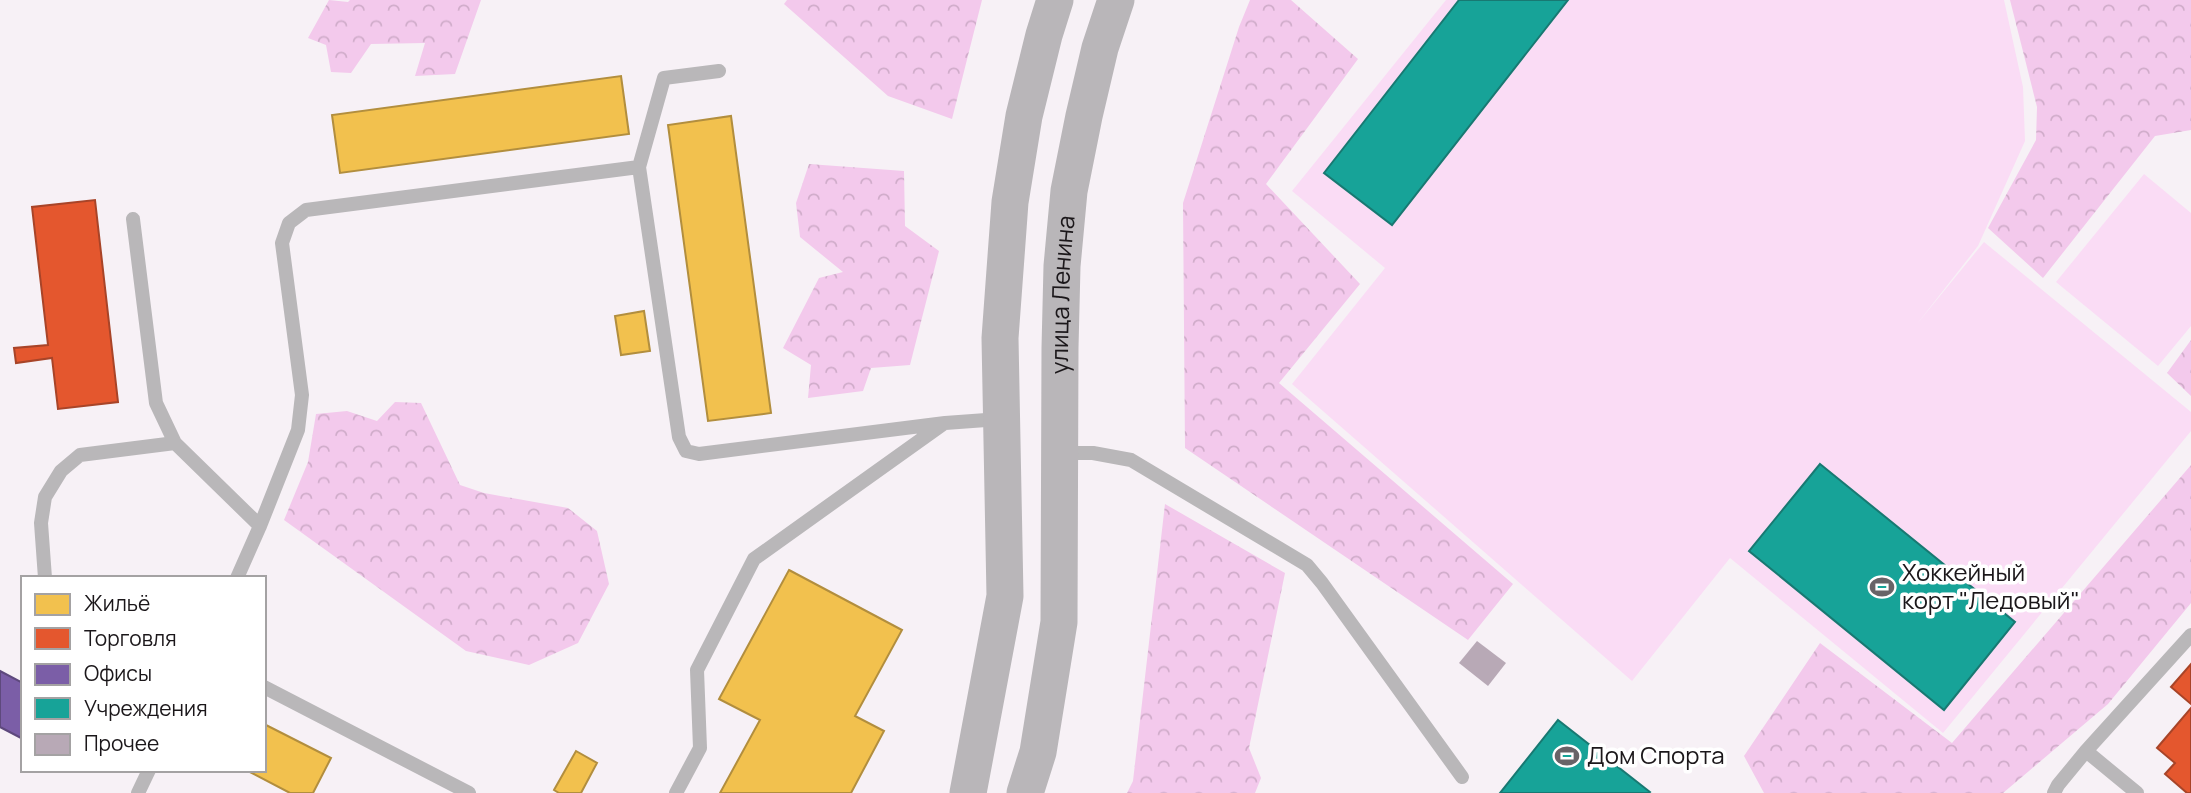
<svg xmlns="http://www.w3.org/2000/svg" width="2191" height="793" viewBox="0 0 2191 793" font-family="Manrope,sans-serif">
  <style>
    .forest { fill: url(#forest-crowns) }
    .green { fill: #fadcf5 }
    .homes { fill: #f2c14e; stroke: #b28e3e; stroke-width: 2 }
    .shops { fill: #e4572e; stroke: #a84428; stroke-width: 2 }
    .offices { fill: #7b5ea7; stroke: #5e497d; stroke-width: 2 }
    .public { fill: #17a398; stroke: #187972; stroke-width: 2 }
    .building { fill: #b8a9b6 }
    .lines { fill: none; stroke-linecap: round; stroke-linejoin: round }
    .lane { stroke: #b9b7b9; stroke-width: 14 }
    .secondary { stroke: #b9b6b9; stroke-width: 37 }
    .labels { text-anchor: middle; stroke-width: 7; stroke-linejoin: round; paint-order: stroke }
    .street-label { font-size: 24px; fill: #1b171a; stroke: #fff }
    .poi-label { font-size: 24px; fill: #1b171a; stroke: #fff; text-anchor: start }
  </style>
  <defs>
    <pattern id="forest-crowns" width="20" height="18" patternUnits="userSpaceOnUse" patternTransform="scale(1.75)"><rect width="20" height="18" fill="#f3c9ec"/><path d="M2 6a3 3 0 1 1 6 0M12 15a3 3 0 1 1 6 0" fill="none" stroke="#d0acca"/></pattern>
  </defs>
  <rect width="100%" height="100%" fill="#f7f1f6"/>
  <path class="forest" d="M329,0L348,2L350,0H481L455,74L415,76L425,43L371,44L351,73L331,72L326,45L308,38Z
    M787,0H982L952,119L888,96L784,4Z
    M1250,0H1291L1358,59L1266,184L1360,284L1279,383L1513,584L1468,640L1185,448L1183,203L1239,27Z
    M2010,0H2191V130L2155,136L2043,278L1988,228L2036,140L2037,107Z
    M809,164L904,171L905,226L939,251L910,365L871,368L863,391L808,398L811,365L783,348L819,278L843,272L800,237L796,203Z
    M2191,340V396L2167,373Z
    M395,402L421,403L460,485L484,493L568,508L597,531L609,584L578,643L529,665L466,651L284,520L308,462L316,414L347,411L377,421Z
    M2191,465V603L2108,704L2003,793H1764L1744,756L1820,643L1952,743Z
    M1165,504L1285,573L1249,748L1261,778L1255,793H1127L1133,781Z"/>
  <path class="green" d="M1446,0H2004L2023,87L2025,141L1978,246L1917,324L1984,242L2191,412V431L1943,733L1730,558L1632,681L1292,384L1385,268L1292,191Z
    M2144,174L2191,213V326L2158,366L2056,282Z"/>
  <path class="homes" d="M621,76L629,134L340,173L332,115Z
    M731,116L771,413L708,421L668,125Z
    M644,311L650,351L621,355L615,316Z
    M789,570L902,630L855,716L884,731L851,793H720L760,720L719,699Z
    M264,724L331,758L313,793H290L246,770H264Z
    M576,751L597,763L581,793H559L554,790Z"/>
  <path class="shops" d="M95,200L118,402L58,409L52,358L16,363L14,348L48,345L32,207Z
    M2191,664V704L2171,687Z
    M2191,708V793H2187L2165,774L2175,763L2157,748Z"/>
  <path class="offices" d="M0,671L23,683V739L0,727Z"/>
  <path class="public" d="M1459,0H1568L1392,225L1324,173Z
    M1820,464L2015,622L1944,710L1749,551Z
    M1558,720L1650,792L1649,793H1500Z"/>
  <path class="building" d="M1477,641L1506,663L1488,686L1459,663Z"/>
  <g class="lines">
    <path class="lane" d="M639,167L664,78L719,71
      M133,219L156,403L175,443
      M1060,453H1093L1131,460L1307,565L1322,583L1462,777
      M45,578L41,523L45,497L61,471L80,455L175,443L260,526
      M237,578L260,526L298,430L302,395L282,243L289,223L306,210L639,167L679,437L686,451L699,454L945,423L1000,419
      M264,687L469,793
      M2086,751L2137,793
      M138,793L149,770
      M676,793L700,748L697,670L754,559L943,424
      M2054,793L2058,785L2086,751L2191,635"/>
    <g class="secondary">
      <path d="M968,793L1005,596L1000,338L1010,202L1024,116L1044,35L1055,0"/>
      <path id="s1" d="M1025,793L1038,752L1059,622L1060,348L1062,266L1069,191L1084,116L1100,48L1116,0"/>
    </g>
  </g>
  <defs>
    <g id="stadium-bare" transform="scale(1.89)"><path d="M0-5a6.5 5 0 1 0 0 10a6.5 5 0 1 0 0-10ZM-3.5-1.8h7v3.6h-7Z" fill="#686367" stroke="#fff" stroke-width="2.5" paint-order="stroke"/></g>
  </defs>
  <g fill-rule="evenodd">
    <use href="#stadium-bare" x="1882" y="587"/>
    <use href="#stadium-bare" x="1567" y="756"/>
  </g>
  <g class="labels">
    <g class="street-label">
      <text dy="8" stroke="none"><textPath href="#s1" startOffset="502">улица Ленина</textPath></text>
    </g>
    <g class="poi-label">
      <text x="1902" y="581">Хоккейный<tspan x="1902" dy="28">корт "Ледовый"</tspan></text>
      <text x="1587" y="764">Дом Спорта</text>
    </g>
  </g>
  <rect x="21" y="576" width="245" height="196" fill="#ffffff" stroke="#a4a2a3" stroke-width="2"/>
  <rect x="35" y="594" width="35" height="21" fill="#f2c14e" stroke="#a4a2a3" stroke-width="2"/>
  <text x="84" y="611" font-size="21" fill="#1b171a">Жильё</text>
  <rect x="35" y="628" width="35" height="21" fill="#e4572e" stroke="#a4a2a3" stroke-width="2"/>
  <text x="84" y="646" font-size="21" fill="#1b171a">Торговля</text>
  <rect x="35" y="664" width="35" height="21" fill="#7b5ea7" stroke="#a4a2a3" stroke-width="2"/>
  <text x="84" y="681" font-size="21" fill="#1b171a">Офисы</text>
  <rect x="35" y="698" width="35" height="21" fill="#17a398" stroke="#a4a2a3" stroke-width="2"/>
  <text x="84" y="716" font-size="21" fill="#1b171a">Учреждения</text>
  <rect x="35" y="734" width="35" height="21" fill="#b8a9b6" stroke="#a4a2a3" stroke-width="2"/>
  <text x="84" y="751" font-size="21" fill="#1b171a">Прочее</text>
</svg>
